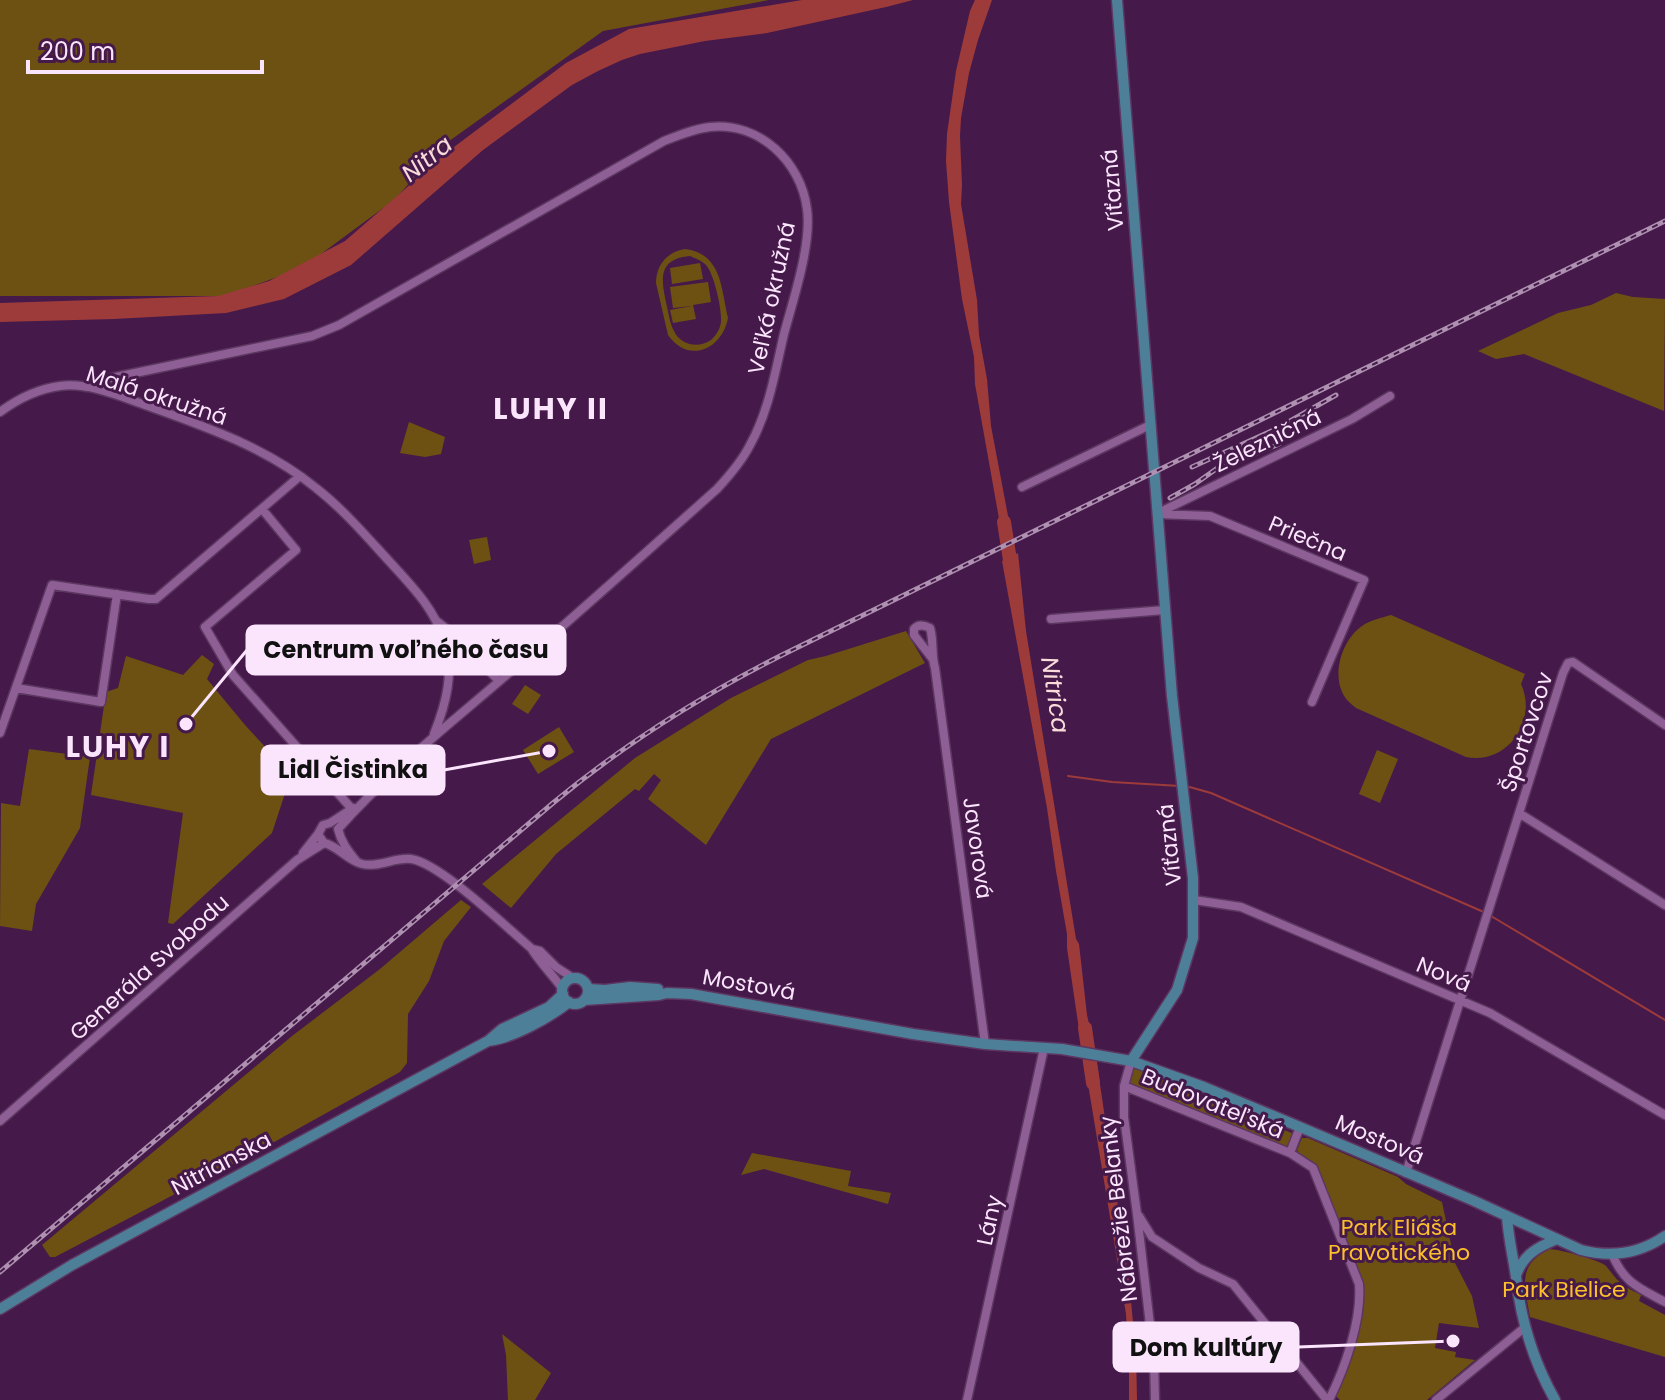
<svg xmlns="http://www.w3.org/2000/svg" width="1665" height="1400" viewBox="0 0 1665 1400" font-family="Poppins,sans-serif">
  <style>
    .green { fill: #6d5112; fill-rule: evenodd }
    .water { fill: #9d3b3b }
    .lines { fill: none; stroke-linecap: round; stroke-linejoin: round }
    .stream { stroke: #9d3b3b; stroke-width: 2 }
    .river { stroke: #9d3b3b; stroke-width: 14 }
    .minor-casing { stroke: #5c3761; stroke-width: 11 }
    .major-casing { stroke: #5c3761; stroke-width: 13 }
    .minor { stroke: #8e5f94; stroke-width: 8 }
    .major { stroke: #4e7f99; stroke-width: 10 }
    .rail-casing { stroke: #ae90b1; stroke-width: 5 }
    .rail { stroke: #451a4a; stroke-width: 2; stroke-dasharray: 6; stroke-linecap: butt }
    .labels { text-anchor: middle; stroke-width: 6; stroke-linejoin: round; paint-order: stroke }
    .street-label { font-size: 22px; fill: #fae5fc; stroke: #451a4a }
    .park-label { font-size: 22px; fill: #fcbf2c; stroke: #451a4a }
    .water-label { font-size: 24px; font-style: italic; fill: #f9dcda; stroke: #451a4a }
    .district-label { font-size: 30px; font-weight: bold; letter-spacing: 2px; fill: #fae5fc; stroke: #451a4a }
    .leader { fill: none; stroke: #fae5fc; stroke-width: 3 }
    .callout-dot { fill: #fae5fc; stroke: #451a4a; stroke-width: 3 }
    .callout { fill: #fae5fc; stroke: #fae5fc; stroke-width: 3 }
    .callout-label { font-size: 24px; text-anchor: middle; font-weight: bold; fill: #111 }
  </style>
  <rect width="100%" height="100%" fill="#451a4a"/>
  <path class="green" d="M0,0H769L603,31L445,144L394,200L302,268L225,296H0Z
    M685,249C722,254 721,288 728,318C722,350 688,364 668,335L656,283C656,265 667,252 685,249ZM690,256C696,259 701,260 706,265C714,274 721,306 721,318C722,326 717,335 711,340C699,349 680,345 674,331C670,324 669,315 667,307C662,283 655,259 690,256Z
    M700,263L703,279L672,284L670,268Z
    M708,282L711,302L693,305L696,319L673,323L670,310L692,306L673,308L670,287Z
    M1616,293L1633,297L1665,299L1664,411L1524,354L1496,359L1478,351L1558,313L1591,305Z
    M409,422L445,437L441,454L425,457L400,453Z
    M487,537L491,560L474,564L469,540Z
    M1391,615L1525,674L1521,684C1538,721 1507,765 1466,757L1356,708C1351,704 1346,700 1343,694C1332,673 1342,640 1362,626C1370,620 1381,618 1391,615Z
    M906,631L925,663L771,739L706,845L648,799L661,780L654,774L639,791L635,789L556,854L511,908L482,884L635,758L731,698L808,660L826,656Z
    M202,655L214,664L207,679L245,725L291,775L272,833L173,924L168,923L183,813L91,795L106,692L118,688L126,656L183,675Z
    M525,685L541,695L528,714L512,704Z
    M559,727L574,752L538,774L523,750Z
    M29,749L90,757L80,828L36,904L32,931L0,926L1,803L20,806Z
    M1377,750L1398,759L1380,803L1359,794Z
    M461,900L471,907L444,941L429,981L408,1014L407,1063L400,1072L276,1141L55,1257H50L42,1245L292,1036L380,969Z
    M1133,1067L1294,1134L1288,1150L1128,1084Z
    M1302,1138H1308L1398,1177L1406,1184L1442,1202L1455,1263L1472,1296L1479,1328L1439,1323L1435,1348L1456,1352L1455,1357L1475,1360L1427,1400H1340L1336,1396L1357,1334L1363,1307L1364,1284L1316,1166L1302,1160L1297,1150Z
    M752,1153L851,1171L848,1186L891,1193L888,1204L764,1169L741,1175Z
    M1549,1249C1558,1249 1600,1260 1606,1266C1609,1269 1611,1273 1614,1276C1621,1285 1631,1290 1641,1295L1639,1301L1665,1315V1357L1530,1317C1525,1287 1516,1266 1549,1249Z
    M502,1334L551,1373L535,1400H508L506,1355Z"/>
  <path class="water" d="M802,0H913L886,7L767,33L705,41L640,54L622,60L598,71L572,85L483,150L351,265L284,299L226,313L114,319L0,322V303L218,296L269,281L345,241L450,150L566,63L629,29Z
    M975,0H992L978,40L969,73L961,118L960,136L962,185L961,204L977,300L979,335L987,379L991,426L1012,537L1003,541L975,384L974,357L962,299L949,202L946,161L947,134L956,71L970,11Z
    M1018,553L1026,631L1076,939L1079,944L1087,1015L1094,1045L1081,1043L1067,948V934L1056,871L1047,808L1002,561Z
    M1083,1062L1097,1064L1129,1281L1136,1353L1137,1400H1129V1366L1126,1314L1089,1090Z"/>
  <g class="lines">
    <path class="stream" d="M1068,776L1112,782L1180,786
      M1186,786L1211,793L1486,913
      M1491,916L1665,1020"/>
    <path class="river" d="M1004,522L1012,573
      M1085,1028L1093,1083"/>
    <g class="minor-casing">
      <path id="minor" d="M86,387L111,378L312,336L339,325L664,141C679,135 694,129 710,127C760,122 801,162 807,209C812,244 793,300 784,334C775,372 769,411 750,445C742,461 730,475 717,489C644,554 571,620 496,684C442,730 386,775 338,829C341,842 348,851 357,862
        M0,412C19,398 37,389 60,386C89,382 122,397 148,406C207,427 267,448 316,488C343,509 366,536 389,561C411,585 434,608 444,640C455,671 446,704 434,734
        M1022,487L1150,425
        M262,509L296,550L205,627L233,675L352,809
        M1158,513L1352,419L1390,396
        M1157,514L1210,516L1364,580L1312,702
        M1051,619L1165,610
        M438,622L453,634L499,681
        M932,658L914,635V629C918,624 924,625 930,628C934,641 931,655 935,668L985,1044
        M16,688L101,702L117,594
        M0,733L52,585L149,599H156L300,476
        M1519,813L1665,905
        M318,834L324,843C338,846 347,860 362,864C378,868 395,857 411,859C440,863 506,927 531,948C540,963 552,974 562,988
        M303,853L318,834L323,825L330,823L353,808
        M1194,900L1241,907L1490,1013L1665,1115
        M532,949L540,951L556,967L573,978
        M1131,1061L1124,1086V1117L1137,1214L1154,1359L1155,1400
        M1124,1086L1290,1153L1313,1168L1359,1284C1362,1320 1345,1368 1329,1400
        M0,1121L297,860L324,843
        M1290,1153L1300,1127
        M1406,1173L1563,673L1568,663L1573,662L1665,725
        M1139,1216L1152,1237L1199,1268L1233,1284L1327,1400
        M1612,1254C1624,1283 1639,1288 1665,1302
        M967,1400L1044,1048
        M1436,1400L1524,1328"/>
    </g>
    <g class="major-casing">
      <path id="major" d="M1117,0L1172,696L1193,878V938L1177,990L1131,1061
        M562 991a13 13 0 1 1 26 0a13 13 0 1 1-26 0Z
        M588,989L605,990L630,987L658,989
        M584,1000L659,995L667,993L691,994L913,1034L985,1044L1062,1049L1131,1061L1204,1087L1300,1127L1472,1200L1581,1250C1612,1258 1639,1254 1665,1236
        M488,1041C513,1038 549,1018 569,1002
        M1507,1216C1508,1236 1513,1256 1516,1277C1521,1321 1533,1361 1555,1400
        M1516,1275C1524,1254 1538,1247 1557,1239
        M0,1309L72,1265L488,1041L502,1029L549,1007L563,994"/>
    </g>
    <use href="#minor" class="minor"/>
    <use href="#major" class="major"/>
    <g class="rail-casing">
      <path id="rail" d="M1192,467L1276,429L1336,395
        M1224,467L1279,444
        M1170,498L1195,484L1233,457
        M0,1272L553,803C623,745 699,697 780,656L1665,221"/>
    </g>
    <use href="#rail" class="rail"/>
  </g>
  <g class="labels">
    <g class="street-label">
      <text transform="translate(1112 190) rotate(-95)" y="8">Víťazná</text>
      <text transform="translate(771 298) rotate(-78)" y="8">Veľká okružná</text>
      <text transform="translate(157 395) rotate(18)" y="8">Malá okružná</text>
      <text transform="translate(1267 440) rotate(-26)" y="8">Železničná</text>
      <text transform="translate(1308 538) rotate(23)" y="8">Priečna</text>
      <text transform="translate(1526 732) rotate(-72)" y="8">Športovcov</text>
      <text transform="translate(1169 845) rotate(-96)" y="8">Víťazná</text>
      <text transform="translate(978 848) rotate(82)" y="8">Javorová</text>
      <text transform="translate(149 967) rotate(-42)" y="8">Generála Svobodu</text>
      <text transform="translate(1444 974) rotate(23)" y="8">Nová</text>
      <text transform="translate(749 984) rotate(10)" y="8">Mostová</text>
      <text transform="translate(1213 1103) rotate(22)" y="8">Budovateľská</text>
      <text transform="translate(1380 1139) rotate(23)" y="8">Mostová</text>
      <text transform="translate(221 1163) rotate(-28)" y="8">Nitrianska</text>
      <text transform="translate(1118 1209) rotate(-97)" y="8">Nábrežie Belanky</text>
      <text transform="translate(989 1220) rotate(-78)" y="8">Lány</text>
    </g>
    <g class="park-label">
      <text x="1399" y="1235">Park Eliáša<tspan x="1399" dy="25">Pravotického</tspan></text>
      <text x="1564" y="1297">Park Bielice</text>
    </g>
    <g class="water-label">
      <text transform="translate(427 159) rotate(-39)" y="8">Nitra</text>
      <text transform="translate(1055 695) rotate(81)" y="8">Nitrica</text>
    </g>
    <g class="district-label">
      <text x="551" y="419">LUHY II</text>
      <text x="118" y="757">LUHY I</text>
    </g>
  </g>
  <path class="leader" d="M186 724L247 650M549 751L444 770M1453 1341L1298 1347"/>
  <g class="callout-dot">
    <circle cx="186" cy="724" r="8"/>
    <circle cx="549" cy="751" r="8"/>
    <circle cx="1453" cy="1341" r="8"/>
  </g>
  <g class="callout">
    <rect x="247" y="626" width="318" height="48" rx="8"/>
    <rect x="262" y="746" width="182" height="48" rx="8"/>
    <rect x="1114" y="1323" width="184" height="48" rx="8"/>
  </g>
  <g class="callout-label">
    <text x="406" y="658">Centrum voľného času</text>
    <text x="353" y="778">Lidl Čistinka</text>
    <text x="1206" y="1356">Dom kultúry</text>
  </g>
  <path d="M28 60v12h234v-12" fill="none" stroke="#fae5fc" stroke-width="4"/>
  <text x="40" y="60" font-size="24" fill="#fae5fc" stroke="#451a4a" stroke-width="6" paint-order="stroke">200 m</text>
</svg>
